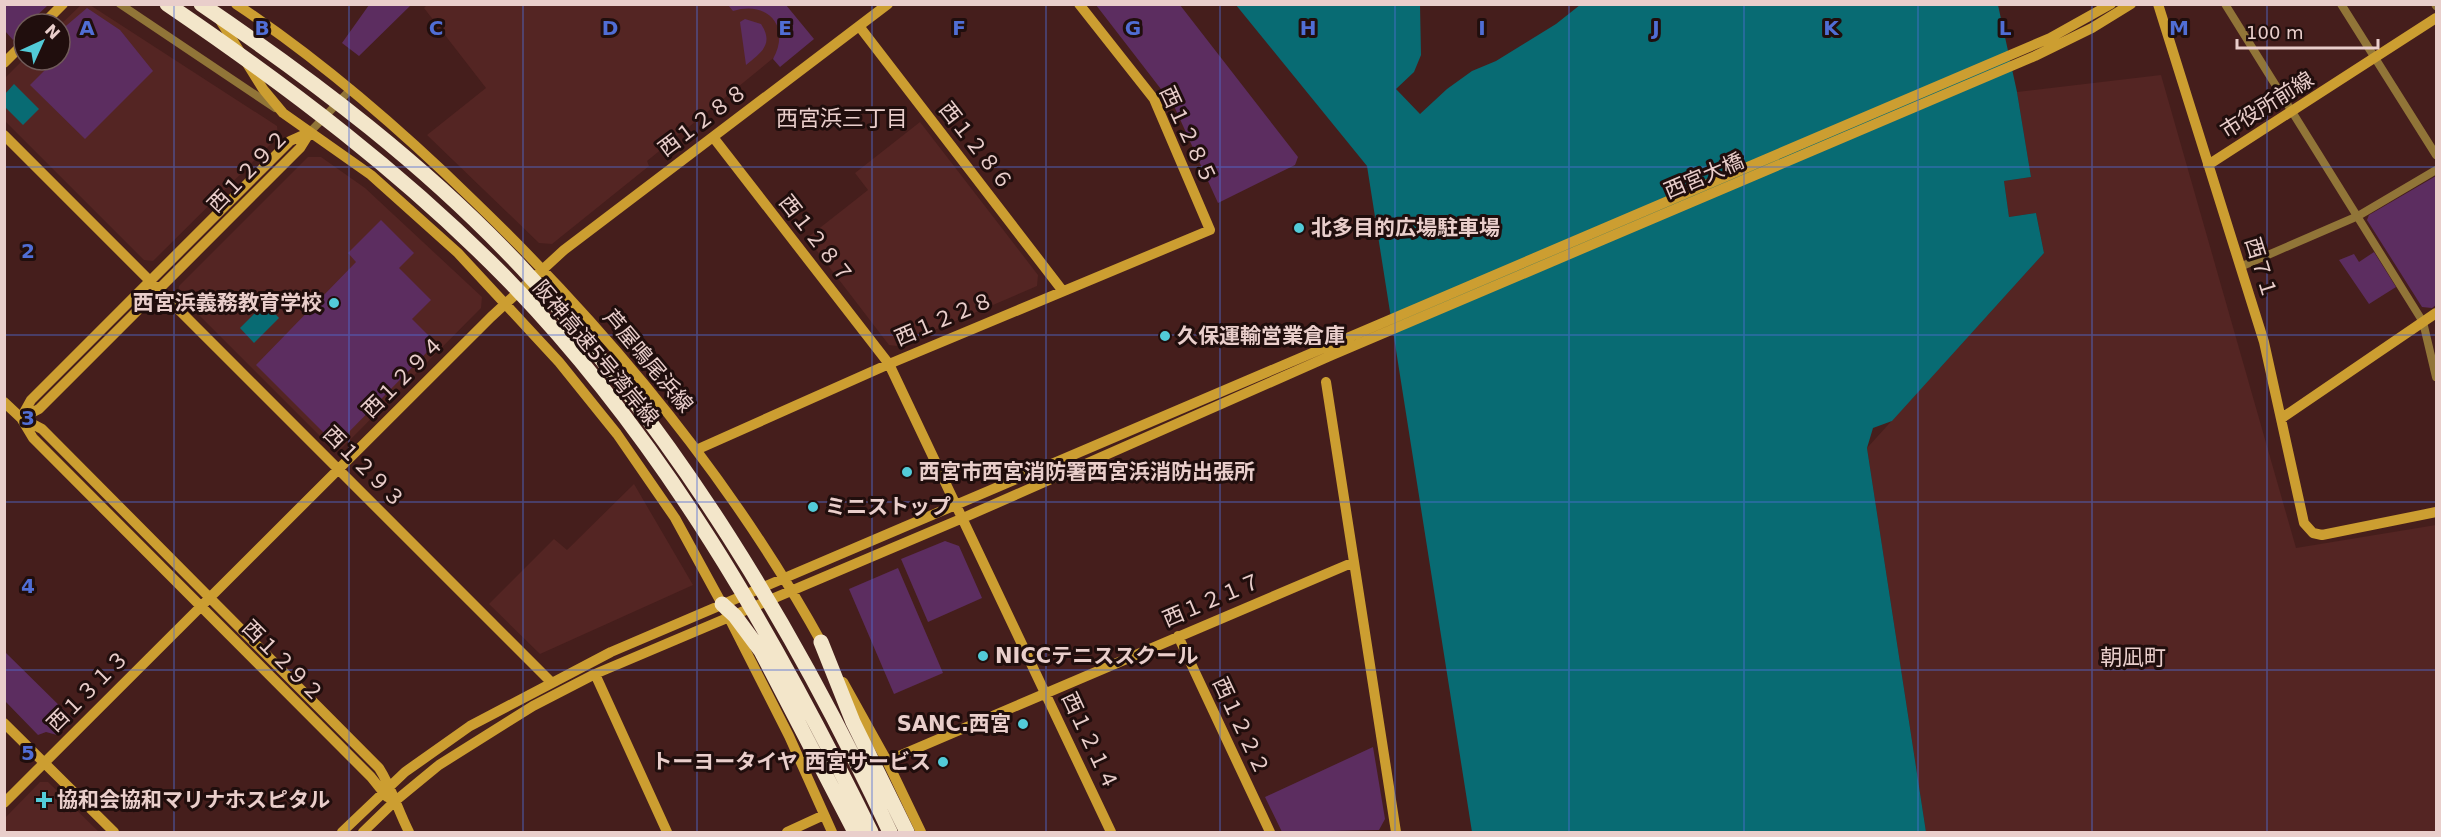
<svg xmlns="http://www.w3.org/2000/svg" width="2441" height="837" viewBox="0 0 2441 837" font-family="'DejaVu Sans','Noto Sans JP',sans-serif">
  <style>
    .built { fill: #542523 }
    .green { fill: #5c2d60 }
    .water { fill: #086b73 }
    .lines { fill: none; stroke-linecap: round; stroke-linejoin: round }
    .street { stroke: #917538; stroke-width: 8 }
    .secondary { stroke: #cc9e31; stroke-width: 10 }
    .highway { stroke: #f3e6ca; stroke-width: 15 }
    .grid { fill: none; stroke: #506ed5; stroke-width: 1.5; stroke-opacity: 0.55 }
    .poi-dot { fill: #52cbd8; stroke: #200e0d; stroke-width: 2 }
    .labels { text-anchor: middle; stroke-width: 6; stroke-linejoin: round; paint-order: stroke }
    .street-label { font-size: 21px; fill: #e9cecb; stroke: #200e0d }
    .poi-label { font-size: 21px; font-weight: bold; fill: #e9cecb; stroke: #200e0d; text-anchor: start }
    .neighbourhood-label { font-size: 22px; fill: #e9cecb; stroke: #200e0d }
    .grid-label { font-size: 20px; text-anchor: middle; font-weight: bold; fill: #506ed5; stroke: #200e0d; stroke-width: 6; stroke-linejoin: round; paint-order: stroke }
  </style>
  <rect width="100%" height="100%" fill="#451e1c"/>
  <path class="built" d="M428,4L763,5L793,42L647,161L649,166L552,244L539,243L427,135L486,88L424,8Z
    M81,5H90L277,126L278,137L153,261L144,260L5,121V78L24,59L60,60V25Z
    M2161,75L2296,548L2436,525V832H1926L1867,448L2044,253L2036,213L2009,217L2004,181L2031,177L2017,92Z
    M920,122L1038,275L1037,286L897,346L889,345L807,238L868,190L855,173Z
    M308,157H321L365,188L482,297L481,308L341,449L332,448L178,294L179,286Z
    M634,484L693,585L540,654L489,604L554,539L567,550Z
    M40,782H48L99,832H5V818Z"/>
  <path class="green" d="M4,5L5,4L48,5L28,24H24V29L13,40L5,31Z
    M369,5H411L359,56L342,43Z
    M728,5H786L814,39L780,67L773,59C791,27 768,0 733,11Z
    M1096,5H1180L1298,157L1295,165L1218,203L1174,106Z
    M87,8L120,30L153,71L85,139L30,85L55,60H60V55L66,49L60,42V31Z
    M745,19L761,24C774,44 762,52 746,65L740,22Z
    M2436,176V305L2432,308L2422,307L2367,220L2369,215Z
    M381,220L414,253L399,268L431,300L412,319L430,337L427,342L432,347L344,437L329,438L256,365L356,262L348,253Z
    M2374,252L2396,287L2369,304L2339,260L2354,254L2359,262Z
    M945,541L959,546L982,598L928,622L901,559Z
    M898,568L943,673L894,694L849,589Z
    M5,652L73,719L57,735L46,732L38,735L5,701Z
    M1373,747L1385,819L1379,830L1282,832L1265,797Z"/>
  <path class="water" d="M1236,5H1420L1421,55L1414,72L1396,89L1420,114L1447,89L1472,71L1496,61L1556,24L1580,5H1998L2017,92L2031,177L2004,181L2009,217L2036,213L2044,253L1892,421L1873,428L1867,448L1926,832H1472L1367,166Z
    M14,84L39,109L23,125L5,107V94Z
    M265,303L279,318L254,343L240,328Z"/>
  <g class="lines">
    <path class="street" d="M120,4L275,108
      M2225,4L2423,322L2436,377
      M2341,4L2436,155
      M2435,4L2436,6
      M310,132L351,89
      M2240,267L2358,216L2436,170"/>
    <path class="secondary" d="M236,4C322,61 399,128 473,200C609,331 733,481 824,647
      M2158,4L2264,342L2304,523L2313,533L2322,535L2436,512
      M220,20L263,89L283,113L371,175L458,253L559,362L617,434L675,518L722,604L789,736L832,832
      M43,24L63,4
      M859,26L1062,290
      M4,63L24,43
      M4,135L550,681
      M713,137L889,364L1111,832
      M2208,165L2436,18
      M1326,382L1396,832
      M4,402L21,418L33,438L371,777L387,797
      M21,418L42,429L379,768C392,788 398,811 409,832
      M21,418L31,400L290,141L310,132
      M21,418L39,409L300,148L310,132
      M2282,418L2436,313
      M696,450L889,364L1210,230L1154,99L1079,4
      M1178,636L1270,832
      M595,674L667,832
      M843,682L887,761L921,832
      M4,723L114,832
      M887,761L1354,562
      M4,803L491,317L564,250L888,4
      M342,832L405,772L470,726L611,652L2050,38L2111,4
      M363,832L394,802L439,765L533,706L595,674L963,518L1330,356L2035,56L2092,28L2131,4
      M787,832L824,815"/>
    <path class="highway" d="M167,4C289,87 404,174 507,279C663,439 773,633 871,832
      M201,4C316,82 428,167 523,269C678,435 794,628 890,832
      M722,604L735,616L761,651L855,832
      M821,642L853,722L907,832"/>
  </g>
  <path class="grid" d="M174,4V832M349,4V832M523,4V832M697,4V832M872,4V832M1046,4V832M1220,4V832M1395,4V832M1569,4V832M1744,4V832M1918,4V832M2092,4V832M2267,4V832M4,167H2436M4,335H2436M4,502H2436M4,670H2436"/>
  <g class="poi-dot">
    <circle cx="1299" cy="228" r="6"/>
    <circle cx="334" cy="303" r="6"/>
    <circle cx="1165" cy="336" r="6"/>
    <circle cx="907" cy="472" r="6"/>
    <circle cx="813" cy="507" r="6"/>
    <circle cx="983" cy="656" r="6"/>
    <circle cx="1023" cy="724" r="6"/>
    <circle cx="943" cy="762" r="6"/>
    <path d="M41 791h6v6h6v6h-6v6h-6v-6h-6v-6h6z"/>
  </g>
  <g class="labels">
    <g class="street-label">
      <text transform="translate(2267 105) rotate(-32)" y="7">市役所前線</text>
      <text transform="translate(703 120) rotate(-37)" y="7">西１２８８</text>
      <text transform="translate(1188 135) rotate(65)" y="7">西１２８５</text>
      <text transform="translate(976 146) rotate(52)" y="7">西１２８６</text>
      <text transform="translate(248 171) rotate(-46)" y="7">西１２９２</text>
      <text transform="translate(1704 176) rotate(-23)" y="7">西宮大橋</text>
      <text transform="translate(816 239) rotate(52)" y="7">西１２８７</text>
      <text transform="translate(2261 268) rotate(73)" y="7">西７１</text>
      <text transform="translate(944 319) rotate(-23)" y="7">西１２２８</text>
      <text transform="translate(596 353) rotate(50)" y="7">阪神高速5号湾岸線</text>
      <text transform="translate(648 361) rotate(50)" y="7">芦屋鳴尾浜線</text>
      <text transform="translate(403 377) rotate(-45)" y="7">西１２９４</text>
      <text transform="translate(364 467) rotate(45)" y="7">西１２９３</text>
      <text transform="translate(1212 600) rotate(-23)" y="7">西１２１７</text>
      <text transform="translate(283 661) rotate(45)" y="7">西１２９２</text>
      <text transform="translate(88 691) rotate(-45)" y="7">西１３１３</text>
      <text transform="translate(1241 726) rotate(65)" y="7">西１２２２</text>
      <text transform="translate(1090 741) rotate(65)" y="7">西１２１４</text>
    </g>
    <g class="poi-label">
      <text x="1311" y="235">北多目的広場駐車場</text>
      <text x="322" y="310" text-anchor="end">西宮浜義務教育学校</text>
      <text x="1177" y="343">久保運輸営業倉庫</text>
      <text x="919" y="479">西宮市西宮消防署西宮浜消防出張所</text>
      <text x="825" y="514">ミニストップ</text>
      <text x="995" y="663">NICCテニススクール</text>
      <text x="1011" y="731" text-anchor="end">SANC.西宮</text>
      <text x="931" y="769" text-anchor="end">トーヨータイヤ 西宮サービス</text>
      <text x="57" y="807">協和会協和マリナホスピタル</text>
    </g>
    <g class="neighbourhood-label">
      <text x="842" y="126">西宮浜三丁目</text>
      <text x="2133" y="665">朝凪町</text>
    </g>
  </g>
  <g class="grid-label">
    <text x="87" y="35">A</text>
    <text x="262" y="35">B</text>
    <text x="436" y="35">C</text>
    <text x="610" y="35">D</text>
    <text x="785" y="35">E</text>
    <text x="959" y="35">F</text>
    <text x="1133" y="35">G</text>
    <text x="1308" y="35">H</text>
    <text x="1482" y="35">I</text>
    <text x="1656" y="35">J</text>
    <text x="1831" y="35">K</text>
    <text x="2005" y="35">L</text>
    <text x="2179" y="35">M</text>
    <text x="28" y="258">2</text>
    <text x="28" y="425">3</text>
    <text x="28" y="593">4</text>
    <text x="28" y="760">5</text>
  </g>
  <rect width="2441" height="837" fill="none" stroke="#e9cecb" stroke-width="12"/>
  <g transform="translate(42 42) rotate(45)"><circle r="28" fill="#200e0d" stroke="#705b59" stroke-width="1.5"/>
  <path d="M0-4.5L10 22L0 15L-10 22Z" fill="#52cbd8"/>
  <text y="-9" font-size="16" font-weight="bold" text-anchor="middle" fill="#e9cecb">N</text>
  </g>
  <path d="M2237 39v9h141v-9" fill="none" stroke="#e9cecb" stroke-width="3"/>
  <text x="2246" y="39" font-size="18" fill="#e9cecb" stroke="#200e0d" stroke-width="4.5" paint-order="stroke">100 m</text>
</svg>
